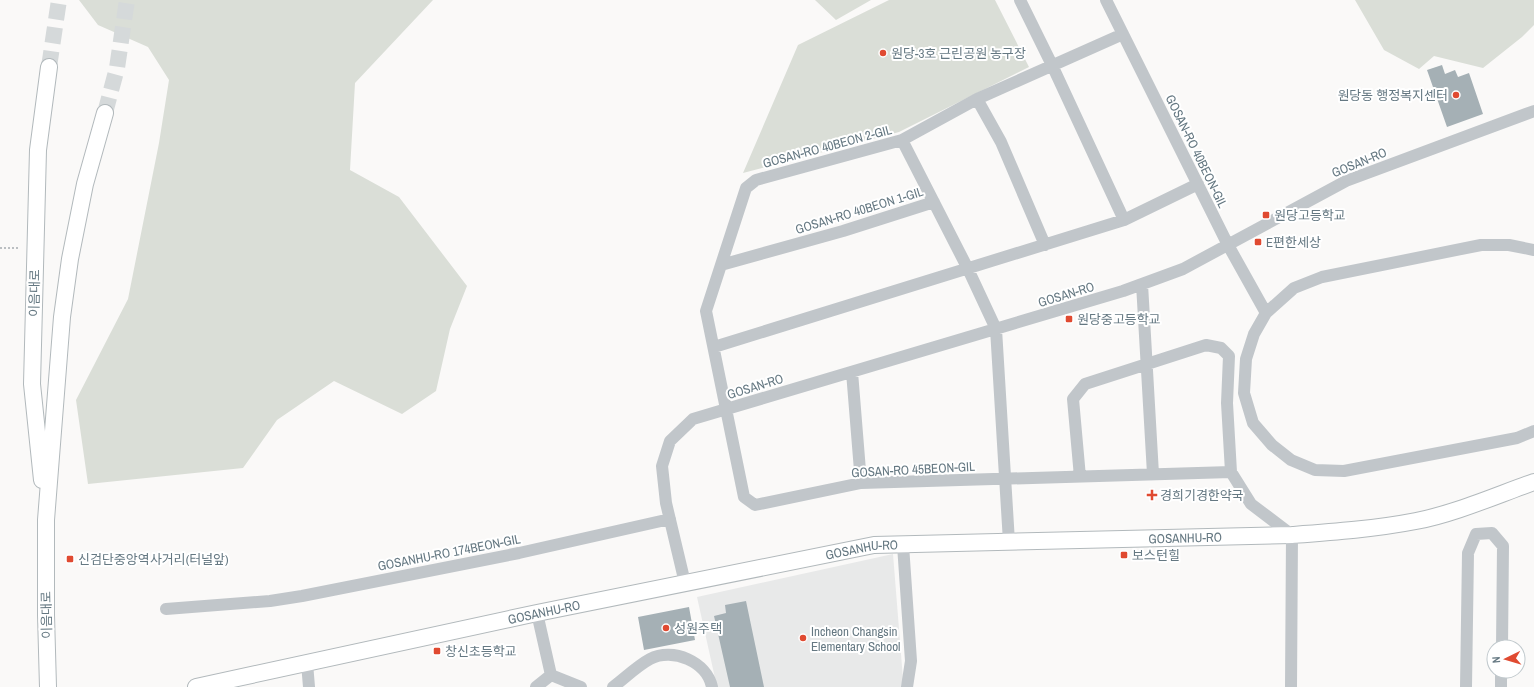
<svg xmlns="http://www.w3.org/2000/svg" width="1534" height="687" viewBox="0 0 1534 687" font-family="'Archivo Narrow','Noto Sans KR',sans-serif">
  <style>
    .built { fill: #e8e9e9 }
    .green { fill: #daded7 }
    .building { fill: #a5b0b5 }
    .lines { fill: none; stroke-linecap: round; stroke-linejoin: round }
    .major-tunnel { stroke: #d5d9da; stroke-width: 16; stroke-dasharray: 16 8; stroke-linecap: butt }
    .major-casing { stroke: #b2b9bc; stroke-width: 18 }
    .path { stroke: #bbbfc2; stroke-width: 2; stroke-dasharray: 2 2; stroke-linecap: butt }
    .minor { stroke: #c1c6ca; stroke-width: 12 }
    .major { stroke: #fff; stroke-width: 16 }
    .poi-dot { fill: #e04a31; stroke: #fff; stroke-width: 1.5 }
    .labels { text-anchor: middle; stroke-width: 4; stroke-linejoin: round; paint-order: stroke }
    .poi-label { font-size: 13px; fill: #657882; stroke: #fff; text-anchor: start }
    .street-label { font-size: 13px; fill: #657882; stroke: #fff }
  </style>
  <rect width="100%" height="100%" fill="#faf9f8"/>
  <path class="built" d="M893,554L903,679L901,687H717L697,597Z"/>
  <path class="green" d="M79,0H433L355,83L350,170L399,197L467,286L450,329L436,391L402,414L334,381L277,420L243,468L88,484L76,400L128,299L159,143L169,80L148,47L98,25Z
    M815,0H871L836,20Z
    M889,0H995L1029,67L899,132L743,173L798,45Z
    M1355,0H1534V25L1522,37L1483,68L1434,56L1419,69L1384,50Z"/>
  <path class="building" d="M1442,65L1445,74L1455,70L1458,77L1469,73L1483,114L1447,127L1427,70Z
    M746,601L764,687H730L714,616L726,613L725,605Z
    M689,607L695,640L644,650L638,617Z"/>
  <g class="lines">
    <path class="major-tunnel" d="M49,67L59,0
      M105,113L117,68L127,0"/>
    <g class="major-casing">
      <g id="major">
        <path d="M42,480L32,384L38,150L49,67"/>
        <path d="M48,687L46,615V520L62,317L70,259L85,184L105,113"/>
        <path id="s1" d="M196,687L537,613L874,545L1292,535C1333,532 1375,529 1416,521C1454,514 1497,495 1534,482"/>
      </g>
    </g>
    <path class="path" d="M0,248H18"/>
    <path class="minor" d="M1020,0L1052,65L1124,220
      M1106,0L1228,245L1266,313
      M1123,34L977,99L902,140L756,180L746,188L706,311L744,497L755,505L861,483L1231,472
      M977,99L1001,142L1045,245
      M902,140L968,269L996,329L1009,542
      M1534,250L1509,245H1481L1322,277L1294,288L1266,313L1254,334L1246,359L1244,393L1253,423L1272,445L1291,460L1315,470L1344,471L1517,438L1534,431
      M721,265L843,231L934,202
      M1142,284L1153,474
      M714,347L1124,220L1198,184
      M852,372L861,483
      M1080,477L1073,399L1085,384L1206,345L1221,348L1229,356L1227,403L1231,472L1251,504L1292,535L1291,687
      M903,545L911,661L907,687
      M685,583L666,503L662,466L670,441L693,419L1123,291L1183,269L1346,181L1534,111
      M166,609L270,601L302,596L519,553L670,519
      M307,663L309,687
      M551,675L581,687
      M536,687L551,675L537,613
      M613,687C625,678 637,666 650,659C673,647 707,662 712,687
      M1466,687L1468,553L1476,534L1492,533L1503,546L1502,647
      M1501,687V671"/>
    <use href="#major" class="major"/>
  </g>
  <g class="poi-dot">
    <circle cx="883" cy="53" r="4"/>
    <circle cx="1456" cy="95" r="4"/>
    <rect x="1262" y="211" width="8" height="8" rx="2"/>
    <rect x="1254" y="238" width="8" height="8" rx="2"/>
    <rect x="1065" y="315" width="8" height="8" rx="2"/>
    <path d="M1150 489h4v4h4v4h-4v4h-4v-4h-4v-4h4z"/>
    <rect x="1120" y="551" width="8" height="8" rx="2"/>
    <rect x="66" y="555" width="8" height="8" rx="2"/>
    <circle cx="666" cy="628" r="4"/>
    <circle cx="803" cy="638" r="4"/>
    <rect x="433" y="647" width="8" height="8" rx="2"/>
  </g>
  <g class="labels">
    <g class="poi-label">
      <text x="891" y="58">원당-3호 근린공원 농구장</text>
      <text x="1448" y="100" text-anchor="end">원당동 행정복지센터</text>
      <text x="1274" y="220">원당고등학교</text>
      <text x="1266" y="247">E편한세상</text>
      <text x="1077" y="324">원당중고등학교</text>
      <text x="1160" y="500">경희기경한약국</text>
      <text x="1132" y="560">보스턴힐</text>
      <text x="78" y="564">신검단중앙역사거리(터널앞)</text>
      <text x="674" y="633">성원주택</text>
      <text x="811" y="636">Incheon Changsin<tspan x="811" dy="15">Elementary School</tspan></text>
      <text x="445" y="656">창신초등학교</text>
    </g>
    <g class="street-label">
      <text transform="translate(827 146) rotate(-15)" y="5">GOSAN-RO 40BEON 2-GIL</text>
      <text transform="translate(1197 151) rotate(64)" y="5">GOSAN-RO 40BEON-GIL</text>
      <text transform="translate(1359 162) rotate(-22)" y="5">GOSAN-RO</text>
      <text transform="translate(859 210) rotate(-17)" y="5">GOSAN-RO 40BEON 1-GIL</text>
      <text transform="translate(34 293) rotate(-89)" y="5">이음대로</text>
      <text transform="translate(1066 294) rotate(-17)" y="5">GOSAN-RO</text>
      <text transform="translate(755 386) rotate(-17)" y="5">GOSAN-RO</text>
      <text transform="translate(913 469) rotate(-3)" y="5">GOSAN-RO 45BEON-GIL</text>
      <text dy="5" stroke="none"><textPath href="#s1" startOffset="1004">GOSANHU-RO</textPath></text>
      <text dy="5" stroke="none"><textPath href="#s1" startOffset="680">GOSANHU-RO</textPath></text>
      <text transform="translate(449 552) rotate(-11)" y="5">GOSANHU-RO 174BEON-GIL</text>
      <text dy="5" stroke="none"><textPath href="#s1" startOffset="356">GOSANHU-RO</textPath></text>
      <text transform="translate(46 615) rotate(-91)" y="5">이음대로</text>
    </g>
  </g>
  <g transform="translate(1506 659) rotate(265)"><circle r="19" fill="#ffffff" stroke="#c1c9cd"/>
  <path d="M0-3L7 15L0 10L-7 15Z" fill="#e04a31"/>
  <text y="-6" font-size="11" font-weight="bold" text-anchor="middle" fill="#657882">N</text>
  </g>
</svg>
